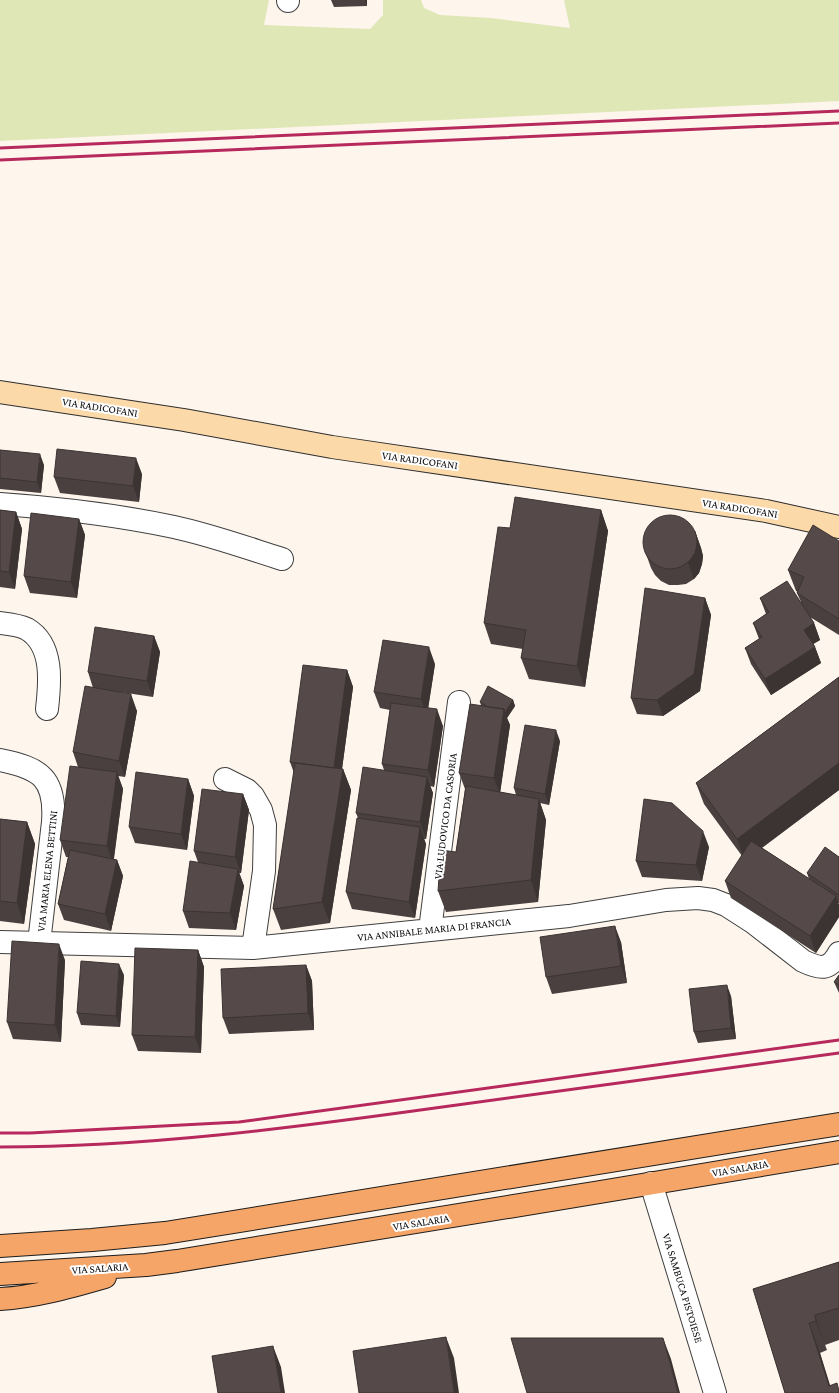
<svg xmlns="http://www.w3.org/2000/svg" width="839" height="1393" viewBox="0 0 839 1393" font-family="'Crimson Pro',serif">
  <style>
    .green { fill: #dfe7b7 }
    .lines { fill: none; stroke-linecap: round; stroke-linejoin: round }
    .street-casing { stroke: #3f3f3f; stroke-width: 24 }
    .secondary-casing { stroke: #2e2e2e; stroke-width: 24 }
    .primary-casing { stroke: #1d1d1d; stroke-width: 24 }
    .street { stroke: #fff; stroke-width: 22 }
    .secondary { stroke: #fcd9a9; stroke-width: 22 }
    .primary { stroke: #f4a567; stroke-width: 22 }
    .rail { stroke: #b7295d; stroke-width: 3 }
    .wall { fill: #49403f }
    .shaded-wall { fill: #3c3433 }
    .building { fill: #554a49; stroke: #3c3433 }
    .labels { text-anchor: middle; stroke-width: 4; stroke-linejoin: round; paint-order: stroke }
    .street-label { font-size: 11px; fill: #0c0c0c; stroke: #fff }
  </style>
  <rect width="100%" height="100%" fill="#fef5ec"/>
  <path class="green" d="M0,0H269L264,25L370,29L383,15V0H421L424,8L440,15L491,18L570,28L564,0H839V101L0,141Z"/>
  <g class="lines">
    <g class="street-casing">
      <path id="street" d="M288,1V0
        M0,504C58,508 117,515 174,527C211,535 247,548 282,559
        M0,623C9,624 19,625 27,629C54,645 50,683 47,709
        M0,760C40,768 56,778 53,822L39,943
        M225,779L247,790L253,796L261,810L265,825L264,871L253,948
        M430,930L459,702
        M0,942L253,948L569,916L666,900L698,898L713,900L726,905L754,923L803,961C820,969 829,971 839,953
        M651,1183L715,1393"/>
    </g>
    <g class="secondary-casing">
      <path id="secondary" d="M0,392L184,420L332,447L766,511L839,527"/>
    </g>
    <g class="primary-casing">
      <path id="primary" d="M0,1246L92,1240L165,1233L839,1124
        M0,1274L146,1265L177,1261L600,1192L839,1152
        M0,1299C36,1297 70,1287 105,1277"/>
    </g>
    <use href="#street" class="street"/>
    <use href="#secondary" class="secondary"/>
    <use href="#primary" class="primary"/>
    <path class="rail" d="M0,148L839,111
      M0,160L839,123
      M0,1133H30L239,1122L839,1040
      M0,1147C146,1147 291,1128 435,1108C570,1090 704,1071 839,1053"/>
  </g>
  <path class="wall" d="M331,0H367V6L334,7Z
    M0,450L44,465L41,493L0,489Z
    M142,474L139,502L60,493L54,477Z
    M0,510L16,512L22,529L15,589L0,587Z
    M601,510L608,531L585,687L529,679L521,658L523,649L491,644L484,623L510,528Z
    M79,519L85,535L77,598L30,593L24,576Z
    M695,531L701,548L703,556L702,564L699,573L694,579L686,584L678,585H669L661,581L655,575L651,568L645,551Z
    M839,541V635L810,617L814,623L820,640L813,644L815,647L821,663L771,695L751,664L745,648L759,639L753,623L766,614L760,598L801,602L797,593L798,592L796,591L788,570Z
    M705,598L711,615L700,691L663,716L637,714L631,698Z
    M154,636L160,652L153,697L120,692L137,711L125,777L118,776L123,789L114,859L117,860L123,876L111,931L64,920L58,904L68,857H66L60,840L78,767L73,752L93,688L88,672Z
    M435,664L428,708L443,726L434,787L430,786L433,793L426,839H424L426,844L415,918L352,909L346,892L358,818L356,813L384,770L382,764L390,710L380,708L374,692Z
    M347,670L353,687L342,769H343L351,790L330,923L281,930L273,909L294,773L290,762Z
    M839,677V790L762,848L809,879L807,873L839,857V903H838L839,905V917L816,953L731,898L725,881L742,856L704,804L696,783Z
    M513,700L515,706L507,718L510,725L500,792L516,795L514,788L560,741L549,805L540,803L546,820L538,902L446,912L438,891L456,852L465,789L459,773L481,705L480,702Z
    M188,779L194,796L187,850L135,843L129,827Z
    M243,794L249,810L241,873H239L244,886L236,930L189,928L183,911L198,862L194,851Z
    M0,819L27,822L35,844L24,924L0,921Z
    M709,847L702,881L642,877L636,861Z
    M621,942L627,983L552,994L546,977Z
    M198,950L204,967L201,1053L138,1051L132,1035Z
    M65,960L61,1042L13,1039L7,1022Z
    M306,965L312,981L314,1030L229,1034L223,1018Z
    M124,975L120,1027L81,1025L77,1013Z
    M839,975V993L834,982Z
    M731,996L736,1039L698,1043L694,1032Z
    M839,1262V1340L825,1345L827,1350L820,1353L830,1385L839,1390L785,1393L753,1289Z"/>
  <path class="shaded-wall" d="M365,0H367V6Z
    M40,454L44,465L41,493L37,482Z
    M136,458L142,474L139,502L133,486Z
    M601,510L608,531L585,687L577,666Z
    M16,512L22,529L15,589L9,572Z
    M79,519L85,535L77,598L71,582Z
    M695,531L701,548L703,556L702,564L699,573L694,579L688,563Z
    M705,598L711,615L700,691L663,716L657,700Z
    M814,623L820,640L810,646L804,630Z
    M154,636L160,652L153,697L147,681Z
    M429,647L435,664L427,716L421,699Z
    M815,647L821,663L771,695L765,679Z
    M347,670L353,687L340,784L334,768Z
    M131,694L137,711L125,777L119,761Z
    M513,700L515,706L507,718L510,725L500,794L494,778L504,709Z
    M437,709L443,726L434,787L428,770Z
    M556,730L560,741L549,805L545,794Z
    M839,763V790L745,860L737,839Z
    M343,769L351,790L330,923L322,902Z
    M117,772L123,789L113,863L107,846Z
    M427,777L433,793L426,839L420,822Z
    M188,779L194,796L187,850L181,834Z
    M243,794L249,810L241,873L235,857Z
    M539,799L546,820L538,902L531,880Z
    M27,822L35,844L24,924L17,903Z
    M420,827L426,844L415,918L409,902Z
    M703,831L709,847L702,881L696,865Z
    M117,860L123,876L111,931L105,914Z
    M238,869L244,886L236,930L230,913Z
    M836,896L839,905V917L816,953L810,936Z
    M615,926L621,942L627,983L621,966Z
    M59,944L65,960L61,1042L55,1025Z
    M198,950L204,967L201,1053L195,1037Z
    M119,964L124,975L120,1027L116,1016Z
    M306,965L312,981L314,1030L308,1013Z
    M727,985L731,996L736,1039L731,1028Z
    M815,1315L825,1345L827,1350L816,1321Z
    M809,1323L820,1353L832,1393H831Z
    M446,1337L454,1358L459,1393H454Z
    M663,1338L671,1359L680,1393H678Z
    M273,1346L281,1367L285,1393H281Z"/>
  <path class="building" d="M57,449L136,458L133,486L54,477Z
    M0,450L40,454L37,482L0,478Z
    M515,497L601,510L577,666L521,658L526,630L484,623L498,527L510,528Z
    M0,510L16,512L9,572L0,571Z
    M31,513L79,519L71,582L24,576Z
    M643 542a27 27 0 1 1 54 0a27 27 0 1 1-54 0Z
    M813,525L839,541V619L797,593L804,577L788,570Z
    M787,581L814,623L804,630L815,647L765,679L745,648L762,637L753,623L769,612L760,598Z
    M645,588L705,598L694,674L657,700L631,698Z
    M95,627L154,636L147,681L88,672Z
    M383,640L429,647L421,699L374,692Z
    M303,665L347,670L334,768L290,762Z
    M839,677V763L737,839L696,783Z
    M85,686L131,694L119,761L73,752Z
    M488,686L513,700L505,713L504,709L488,707L480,702Z
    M391,703L437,709L428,770L382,764Z
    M470,704L504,709L494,778L459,773Z
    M525,725L556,730L545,794L514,788Z
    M295,763L343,769L322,902L273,909Z
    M70,766L117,772L107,846L60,840Z
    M363,767L427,777L420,822L356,813Z
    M136,772L188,779L181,834L129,827Z
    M466,786L539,799L531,880L438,891L441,850L456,852Z
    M202,789L243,794L235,857L194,851Z
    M644,799L672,803L703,831L696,865L636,861Z
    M357,818L420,827L409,902L346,892Z
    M0,819L27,822L17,903L0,901Z
    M751,841L836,896L810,936L725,881Z
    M825,847L839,857V895L807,873Z
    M70,850L117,860L105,914L58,904Z
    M190,861L238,869L230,913L183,911Z
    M615,926L621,966L546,977L540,937Z
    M12,941L59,944L55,1025L7,1022Z
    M135,948L198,950L195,1037L132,1035Z
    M81,961L119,964L116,1016L77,1013Z
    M306,965L308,1013L223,1018L221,969Z
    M839,975V985L834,982Z
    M727,985L731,1028L694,1032L689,989Z
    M839,1262V1308L815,1315L816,1321L809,1323L829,1386L837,1383L839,1391V1393H785L753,1289Z
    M446,1337L454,1393H359L353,1351Z
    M511,1338H663L678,1393H527Z
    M273,1346L281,1393H218L212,1356Z"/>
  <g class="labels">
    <g class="street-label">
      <text transform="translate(100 407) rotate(9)" y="4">VIA RADICOFANI</text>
      <text transform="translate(420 460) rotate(8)" y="4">VIA RADICOFANI</text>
      <text transform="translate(740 508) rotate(9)" y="4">VIA RADICOFANI</text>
      <text transform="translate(445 816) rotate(-83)" y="4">VIA LUDOVICO DA CASORIA</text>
      <text transform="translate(47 871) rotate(-84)" y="4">VIA MARIA ELENA BETTINI</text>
      <text transform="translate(434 929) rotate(-6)" y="4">VIA ANNIBALE MARIA DI FRANCIA</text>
      <text transform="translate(740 1168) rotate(-10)" y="4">VIA SALARIA</text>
      <text transform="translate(421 1222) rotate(-9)" y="4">VIA SALARIA</text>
      <text transform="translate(100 1268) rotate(-4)" y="4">VIA SALARIA</text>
      <text transform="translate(683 1288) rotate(73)" y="4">VIA SAMBUCA PISTOIESE</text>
    </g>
  </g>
</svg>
